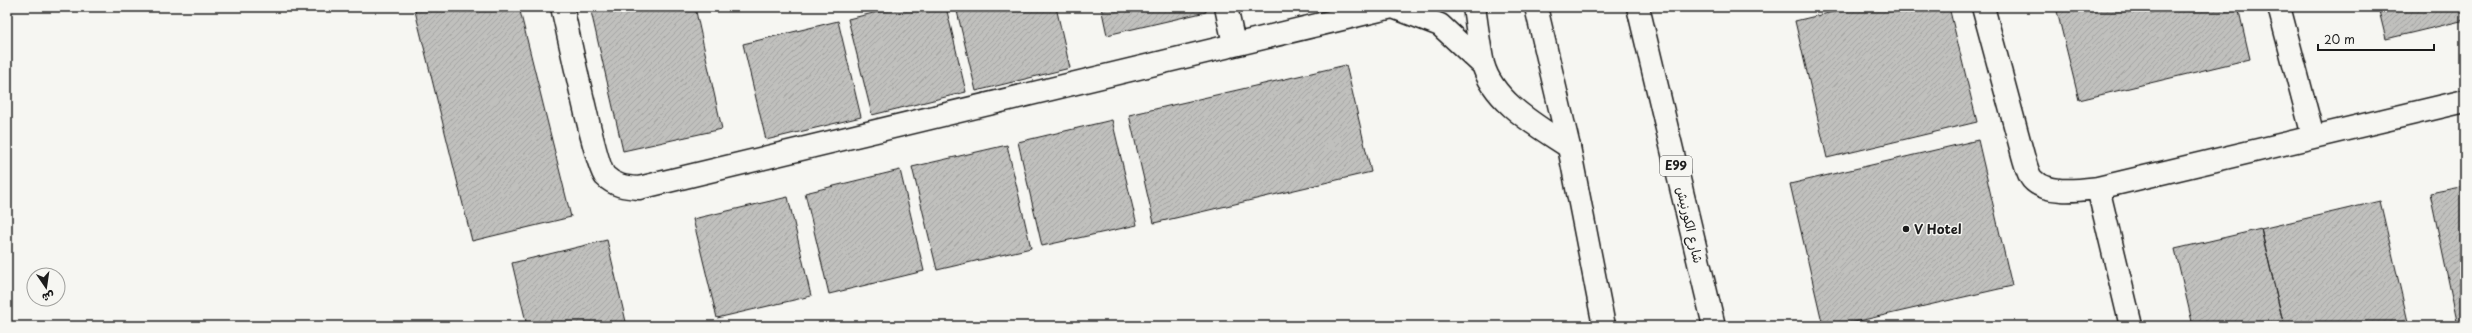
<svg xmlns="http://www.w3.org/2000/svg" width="2472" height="333" viewBox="0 0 2472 333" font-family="'Playpen Sans','Playpen Sans Arabic',sans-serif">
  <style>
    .building { fill: url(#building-hatch); stroke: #1c1c1c }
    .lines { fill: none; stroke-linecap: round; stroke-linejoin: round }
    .service-casing { stroke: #1c1c1c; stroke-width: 25 }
    .minor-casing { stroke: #1c1c1c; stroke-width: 25 }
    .trunk-casing { stroke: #1c1c1c; stroke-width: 25 }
    .service { stroke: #f6f6f2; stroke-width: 22 }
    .minor { stroke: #f6f6f2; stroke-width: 22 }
    .trunk { stroke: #f6f6f2; stroke-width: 22 }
    .poi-dot { fill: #1c1c1c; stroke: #f6f6f2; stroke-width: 1.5 }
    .labels { text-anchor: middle; stroke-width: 3; stroke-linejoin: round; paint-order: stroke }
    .shield { fill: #f6f6f2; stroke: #5d5d5c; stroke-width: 1 }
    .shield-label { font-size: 12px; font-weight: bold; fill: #1c1c1c }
    .street-label { font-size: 13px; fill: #1c1c1c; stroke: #f6f6f2 }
    .poi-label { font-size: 13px; font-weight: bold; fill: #1c1c1c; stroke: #f6f6f2; text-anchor: start }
  </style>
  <defs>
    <pattern id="building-hatch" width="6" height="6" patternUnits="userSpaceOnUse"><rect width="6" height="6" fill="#c0c0bd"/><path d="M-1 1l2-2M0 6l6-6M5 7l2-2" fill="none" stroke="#a4a4a2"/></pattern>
  </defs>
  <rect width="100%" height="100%" fill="#f6f6f2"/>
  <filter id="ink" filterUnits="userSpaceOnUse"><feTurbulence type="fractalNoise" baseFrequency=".025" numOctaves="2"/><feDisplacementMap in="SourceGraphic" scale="8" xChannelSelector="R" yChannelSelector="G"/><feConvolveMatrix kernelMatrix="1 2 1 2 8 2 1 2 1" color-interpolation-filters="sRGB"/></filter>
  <g filter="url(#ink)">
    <path class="building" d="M414,7H519L571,217L472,241Z
      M590,7H695L722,129L623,151Z
      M899,7H946L966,92L872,115L848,19Z
      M956,7H1056L1070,68L976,91Z
      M1101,7H1205L1206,12L1107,35Z
      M1854,7H1949L1977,122L1827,158L1795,21Z
      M2056,7H2238L2250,59L2079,100Z
      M2378,7H2465V20L2386,39Z
      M838,21L861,117L766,140L743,44Z
      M1346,65L1371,172L1154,223L1129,115Z
      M1112,120L1137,225L1042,246L1018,142Z
      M1978,140L2012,286L1837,326H1823L1790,184Z
      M1007,145L1031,248L937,270L912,167Z
      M900,170L924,271L829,294L805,193Z
      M2465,186V326H2458L2430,193Z
      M788,197L811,296L717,318L693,219Z
      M2380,201L2409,326H2284L2261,229Z
      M2261,229L2284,326H2193L2175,249Z
      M607,240L627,326H527L512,263Z"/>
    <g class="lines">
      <g class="service-casing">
        <path id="service" d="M562,7C568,31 595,165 605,176C615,186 625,187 639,188L1392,7
          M1226,7L1234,44
          M1393,7L1440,25L1483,65
          M1474,7C1477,26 1479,46 1483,64C1493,102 1539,127 1569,147"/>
      </g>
      <g class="minor-casing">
        <path id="minor" d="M1983,7L2024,159C2026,165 2028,174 2032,179C2046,195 2080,190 2098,188L2465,101
          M2279,7L2313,136
          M2098,188L2131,326"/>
      </g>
      <g class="trunk-casing">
        <path id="trunk" d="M1536,7L1569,147L1604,326
          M1638,7L1714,326"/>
      </g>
      <use href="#service" class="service"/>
      <use href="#minor" class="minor"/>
      <use href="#trunk" class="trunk"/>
    </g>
  </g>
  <circle class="poi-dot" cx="1906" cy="229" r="4"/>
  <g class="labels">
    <rect class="shield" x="1660" y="156" width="32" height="20" rx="3"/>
    <g class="shield-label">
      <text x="1676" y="170">E99</text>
    </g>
    <g class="street-label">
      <text transform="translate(1690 225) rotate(77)" y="5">شارع الكورنيش</text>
    </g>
    <g class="poi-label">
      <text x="1914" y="234">V Hotel</text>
    </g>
  </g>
  <rect width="2472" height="333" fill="none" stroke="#f6f6f2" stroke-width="24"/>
  <rect x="12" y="12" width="2448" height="309" fill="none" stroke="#1c1c1c" stroke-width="1.5" filter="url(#ink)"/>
  <g transform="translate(46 287) rotate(167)"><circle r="19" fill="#f6f6f2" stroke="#9f9f9c"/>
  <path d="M0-3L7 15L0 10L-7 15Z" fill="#1c1c1c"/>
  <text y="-6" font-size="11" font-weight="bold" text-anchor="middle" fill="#1c1c1c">ش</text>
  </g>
  <path d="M2318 44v6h116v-6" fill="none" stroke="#1c1c1c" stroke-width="2"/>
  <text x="2324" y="44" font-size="12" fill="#1c1c1c" stroke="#f6f6f2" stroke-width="3" paint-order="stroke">20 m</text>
</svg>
